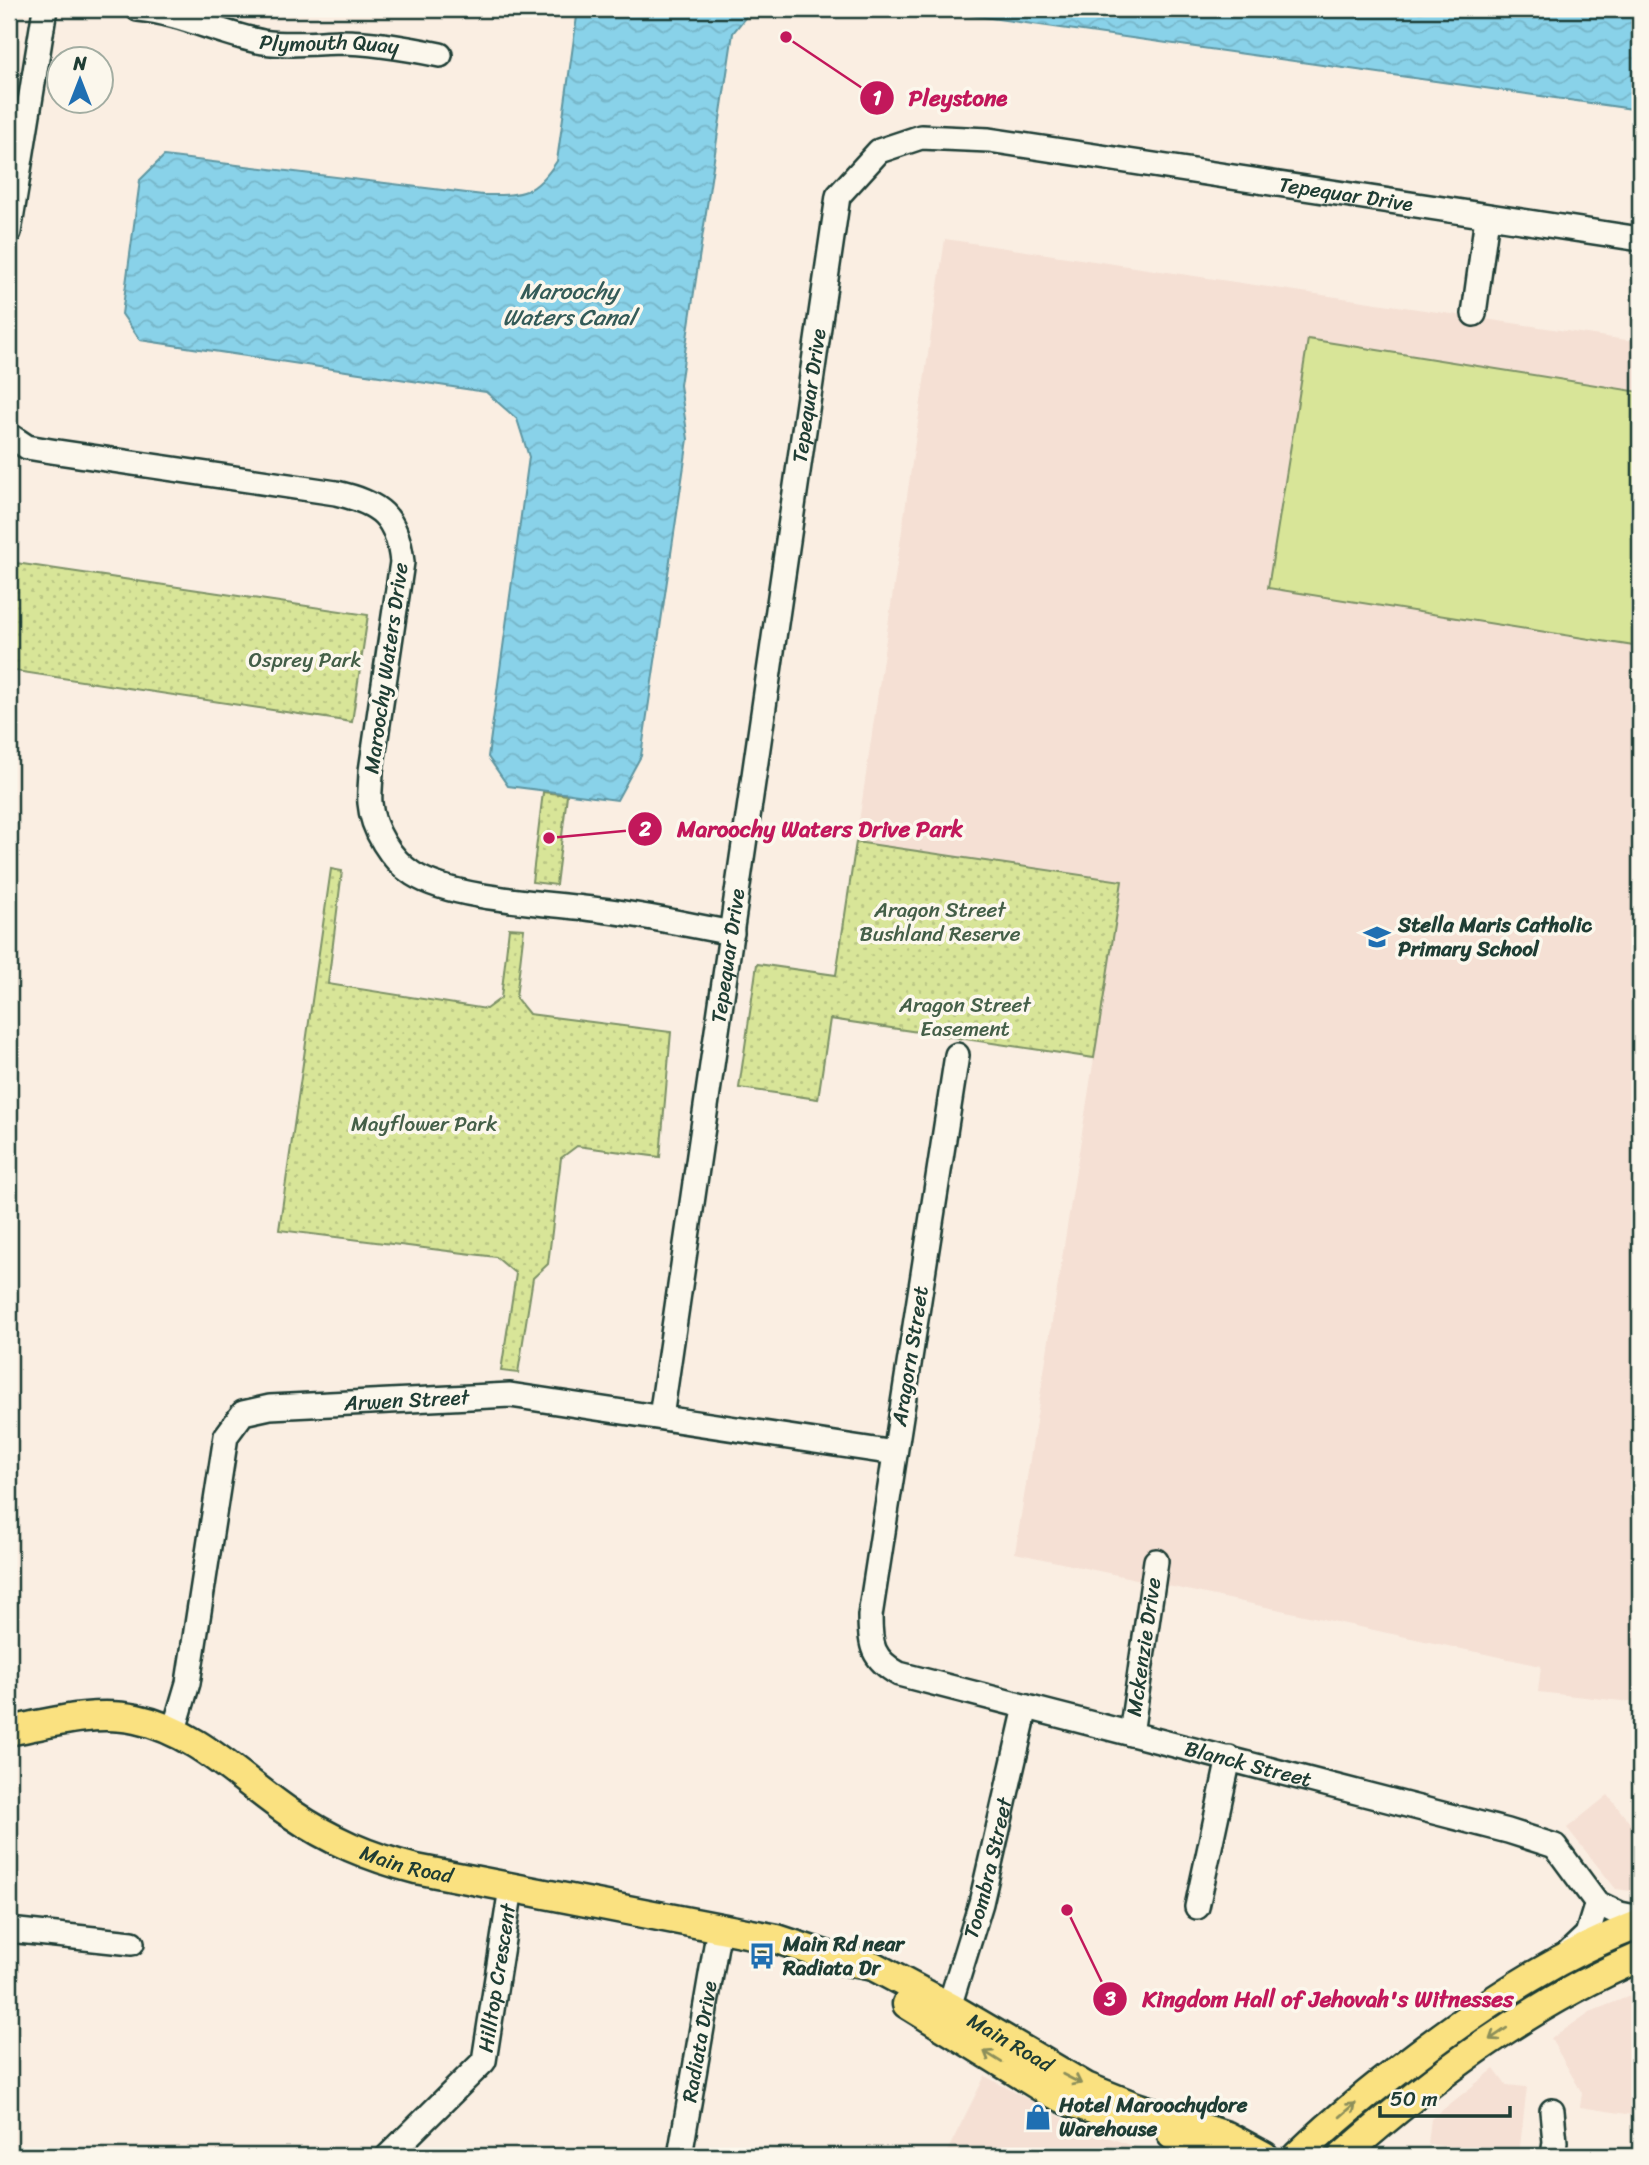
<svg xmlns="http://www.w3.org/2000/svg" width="1649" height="2165" viewBox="0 0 1649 2165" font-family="Sriracha,sans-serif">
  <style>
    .built { fill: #f5e0d4 }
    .park { fill: url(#park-dots); stroke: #7c9166; stroke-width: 2 }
    .garden { fill: #d8e598; stroke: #7c9166; stroke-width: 2 }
    .water { fill: url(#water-waves); stroke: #5f96a1; stroke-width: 2 }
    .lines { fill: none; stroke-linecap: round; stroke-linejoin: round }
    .minor-casing { stroke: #1f3d34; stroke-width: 28 }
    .major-casing { stroke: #1f3d34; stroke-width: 33 }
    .minor { stroke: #fbf7ec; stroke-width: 23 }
    .major { stroke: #fae180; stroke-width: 28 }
    .oneway { stroke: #8c8f5a }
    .labels { text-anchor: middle; stroke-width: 7; stroke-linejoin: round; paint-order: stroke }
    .street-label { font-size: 21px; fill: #1f3d34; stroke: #fbf7ec }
    .park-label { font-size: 21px; fill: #445f48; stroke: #fbf7ec }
    .poi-label { font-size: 21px; font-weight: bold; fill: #1f3d34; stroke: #fbf7ec; text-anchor: start }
    .water-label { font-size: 23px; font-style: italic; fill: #345b58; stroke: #fbf7ec }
    .leader { fill: none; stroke: #c2185b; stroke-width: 2.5 }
    .callout-dot { fill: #c2185b; stroke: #fbf7ec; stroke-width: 2.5 }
    .mark-label { font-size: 21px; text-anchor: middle; font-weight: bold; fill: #fff }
    .callout-label { font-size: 23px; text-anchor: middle; font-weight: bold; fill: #c2185b; stroke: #fbf7ec; stroke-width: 7; stroke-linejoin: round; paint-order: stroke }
  </style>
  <defs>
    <pattern id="park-dots" width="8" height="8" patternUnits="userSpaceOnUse" patternTransform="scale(1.75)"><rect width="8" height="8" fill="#d8e598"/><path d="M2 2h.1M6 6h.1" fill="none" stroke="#b9c584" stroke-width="1.8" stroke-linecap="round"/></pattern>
    <pattern id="water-waves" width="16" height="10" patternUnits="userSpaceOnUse" patternTransform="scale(1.75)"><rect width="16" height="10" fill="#89d2e9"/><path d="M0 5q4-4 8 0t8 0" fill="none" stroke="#76b5c8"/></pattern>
  </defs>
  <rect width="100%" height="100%" fill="#faeee2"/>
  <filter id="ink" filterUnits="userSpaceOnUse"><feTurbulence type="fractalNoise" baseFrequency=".0143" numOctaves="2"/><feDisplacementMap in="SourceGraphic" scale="14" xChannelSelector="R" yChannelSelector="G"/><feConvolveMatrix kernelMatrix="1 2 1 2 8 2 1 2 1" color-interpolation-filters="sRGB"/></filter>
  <g filter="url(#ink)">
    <path class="built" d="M945,239L1640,342V1703L1538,1692L1541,1666L1015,1553L1101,1014L856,842Z
      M1608,1795L1640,1836V1891L1638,1892L1616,1889L1567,1828Z
      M1640,1992V2116L1580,2107L1582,2093L1551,2039L1590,2012Z
      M1494,2069L1506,2085L1527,2087L1519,2155L1428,2144L1431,2119Z
      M985,2076L1083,2129L1163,2156H945Z"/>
    <path class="park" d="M9,562L368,615L352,722L9,670Z
      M543,792L567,795L556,885L532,882Z
      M856,842L1122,881L1094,1058L830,1019L818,1099L739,1088L757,964L836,975Z
      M331,869L342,871L328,984L486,1009L501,998L509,928L524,929L516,998L529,1014L671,1032L660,1157L577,1146L561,1158L548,1264L533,1278L518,1373L501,1371L516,1274L496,1257L279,1230Z"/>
    <path class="garden" d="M1308,339L1640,392V647L1268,588Z"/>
    <path class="water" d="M578,9H752L733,33L680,385L688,439L641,756L617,800L508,786L488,757L529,457L517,419L486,392L140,340L122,314L140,180L164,156L483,195C523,195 534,196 557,161Z
      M927,9H1640V110Z"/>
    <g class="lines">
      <g class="minor-casing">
        <g id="minor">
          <path id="s1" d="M138,9C182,13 220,34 263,42C288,46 313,43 339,42C373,42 406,48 440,55"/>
          <path d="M9,232L45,9"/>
          <path d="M1474,314L1487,217"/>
          <path d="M9,435L27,447L51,451L336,493C380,503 397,516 402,562L371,771C371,782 369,793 370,803C372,829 391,860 413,874C454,900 551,903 601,910C645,915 688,925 732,933"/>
          <path id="s2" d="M957,1055L870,1616C870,1645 872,1659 899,1674L1508,1831L1555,1846L1597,1903L1620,1914L1640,1918"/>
          <path id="s3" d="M661,1417L838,196L879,151L921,137L989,140L1640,239"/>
          <path id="s4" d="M174,1730L188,1683L226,1436L243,1413L270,1407L510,1395L895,1453"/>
          <path id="s5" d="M1131,1734L1156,1561"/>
          <path d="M1197,1907L1229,1758"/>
          <path d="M9,1930L132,1943"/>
          <path d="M1568,1953L1587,1935L1597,1903"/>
          <path id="s6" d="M944,2023L981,1903L1026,1707"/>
          <path d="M1552,2111L1555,2142L1553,2156"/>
          <path id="s7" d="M388,2156L484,2061L511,1888"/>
          <path id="s8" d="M680,2156L719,1928"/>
        </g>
      </g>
      <g class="major-casing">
        <g id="major">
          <path id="s9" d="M9,1731C50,1723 94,1710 136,1719C196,1731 240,1779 290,1813C331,1841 369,1857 416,1869L777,1939L837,1959L873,1966L950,2007L1086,2087L1136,2107L1227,2136L1264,2156"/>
          <path d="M907,2004L1046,2090L1073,2103L1120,2118"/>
          <path d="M1172,2135L1193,2142L1220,2156"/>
          <path d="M1297,2156C1338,2116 1383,2081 1428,2047C1495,1997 1563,1953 1640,1924"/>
          <path d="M1343,2156C1433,2077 1529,2004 1640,1957"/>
        </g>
      </g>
      <use href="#minor" class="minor"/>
      <use href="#major" class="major"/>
    </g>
    <defs><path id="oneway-shaft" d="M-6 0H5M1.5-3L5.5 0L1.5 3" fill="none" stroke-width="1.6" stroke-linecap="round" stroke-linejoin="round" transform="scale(1.75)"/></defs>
    <g class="oneway">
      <use href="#oneway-shaft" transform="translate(1498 2034) rotate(146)"/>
      <use href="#oneway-shaft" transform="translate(993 2057) rotate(-148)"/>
      <use href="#oneway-shaft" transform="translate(1072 2079) rotate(27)"/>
      <use href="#oneway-shaft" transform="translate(1348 2110) rotate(-41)"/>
    </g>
  </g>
  <defs>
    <g id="school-bare" transform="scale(2.1)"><path d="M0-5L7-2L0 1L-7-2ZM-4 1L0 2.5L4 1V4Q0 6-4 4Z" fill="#1f6fb2" stroke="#fbf7ec" stroke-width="2.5" paint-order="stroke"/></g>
    <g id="bus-bare" transform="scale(2.1)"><path d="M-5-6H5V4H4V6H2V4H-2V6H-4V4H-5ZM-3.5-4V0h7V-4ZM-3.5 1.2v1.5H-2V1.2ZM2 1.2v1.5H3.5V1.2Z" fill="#1f6fb2" stroke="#fbf7ec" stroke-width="2.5" paint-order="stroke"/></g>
    <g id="shop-bare" transform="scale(2.1)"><path d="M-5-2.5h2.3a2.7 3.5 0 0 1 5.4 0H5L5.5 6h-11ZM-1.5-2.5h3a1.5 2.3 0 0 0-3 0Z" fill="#1f6fb2" stroke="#fbf7ec" stroke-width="2.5" paint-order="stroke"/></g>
  </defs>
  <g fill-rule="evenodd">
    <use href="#school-bare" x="1377" y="937"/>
    <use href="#bus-bare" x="762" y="1956"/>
    <use href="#shop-bare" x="1038" y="2117"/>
  </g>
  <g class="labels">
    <g class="street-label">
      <text dy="7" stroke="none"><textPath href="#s1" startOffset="196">Plymouth Quay</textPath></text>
      <text dy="7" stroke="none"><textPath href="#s3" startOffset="1768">Tepequar Drive</textPath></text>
      <text dy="7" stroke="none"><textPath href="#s3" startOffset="1032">Tepequar Drive</textPath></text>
      <text transform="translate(386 668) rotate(-82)" y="7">Maroochy Waters Drive</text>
      <text dy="7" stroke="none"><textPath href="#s3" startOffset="466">Tepequar Drive</textPath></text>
      <text transform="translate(910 1356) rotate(-81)" y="7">Aragorn Street</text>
      <text dy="7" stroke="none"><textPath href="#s4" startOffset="492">Arwen Street</textPath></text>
      <text dy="7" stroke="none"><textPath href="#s5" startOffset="88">Mckenzie Drive</textPath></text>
      <text dy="7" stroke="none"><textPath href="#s2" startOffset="998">Blanck Street</textPath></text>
      <text dy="7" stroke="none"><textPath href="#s9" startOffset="439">Main Road</textPath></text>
      <text dy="7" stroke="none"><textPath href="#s6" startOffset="161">Toombra Street</textPath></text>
      <text dy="7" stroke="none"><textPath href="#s7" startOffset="219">Hilltop Crescent</textPath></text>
      <text dy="7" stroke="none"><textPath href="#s8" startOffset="116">Radiata Drive</textPath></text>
      <text dy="7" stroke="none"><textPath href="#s9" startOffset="1074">Main Road</textPath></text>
    </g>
    <g class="park-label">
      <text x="305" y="667">Osprey Park</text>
      <text x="940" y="917">Aragon Street<tspan x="940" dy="24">Bushland Reserve</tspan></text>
      <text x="965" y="1012">Aragon Street<tspan x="965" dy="24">Easement</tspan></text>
      <text x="424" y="1131">Mayflower Park</text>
    </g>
    <g class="poi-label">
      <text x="1398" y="932">Stella Maris Catholic<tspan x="1398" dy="24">Primary School</tspan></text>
      <text x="783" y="1951">Main Rd near<tspan x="783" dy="24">Radiata Dr</tspan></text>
      <text x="1059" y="2112">Hotel Maroochydore<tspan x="1059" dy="24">Warehouse</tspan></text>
    </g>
    <g class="water-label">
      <text x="569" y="299">Maroochy<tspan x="569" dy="26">Waters Canal</tspan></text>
    </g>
  </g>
  <path class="leader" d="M786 37L877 98M549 838L645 829M1067 1910L1110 1999"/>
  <g class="callout-dot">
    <circle cx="786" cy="37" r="7"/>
    <circle cx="549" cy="838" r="7"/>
    <circle cx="1067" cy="1910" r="7"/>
    <circle cx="877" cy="98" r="18"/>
    <circle cx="645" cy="829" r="18"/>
    <circle cx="1110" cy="1999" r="18"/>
  </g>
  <g class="mark-label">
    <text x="877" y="105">1</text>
    <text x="645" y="836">2</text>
    <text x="1110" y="2006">3</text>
  </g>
  <g class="callout-label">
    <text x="958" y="106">Pleystone</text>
    <text x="820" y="837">Maroochy Waters Drive Park</text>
    <text x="1328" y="2007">Kingdom Hall of Jehovah's Witnesses</text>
  </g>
  <rect width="1649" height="2165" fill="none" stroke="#fbf7ec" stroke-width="35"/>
  <rect x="18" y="18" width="1614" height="2130" fill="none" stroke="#1f3d34" stroke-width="2.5" filter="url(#ink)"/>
  <g transform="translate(80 80)"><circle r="33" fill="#fbf7ec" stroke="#a3ada2" stroke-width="2"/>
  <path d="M0-5L12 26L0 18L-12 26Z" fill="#1f6fb2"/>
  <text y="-10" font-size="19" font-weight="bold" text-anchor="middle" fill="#1f3d34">N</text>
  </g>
  <path d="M1380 2106v10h130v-10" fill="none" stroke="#1f3d34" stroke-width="3.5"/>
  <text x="1390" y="2106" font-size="21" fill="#1f3d34" stroke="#fbf7ec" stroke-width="5" paint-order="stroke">50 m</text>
</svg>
